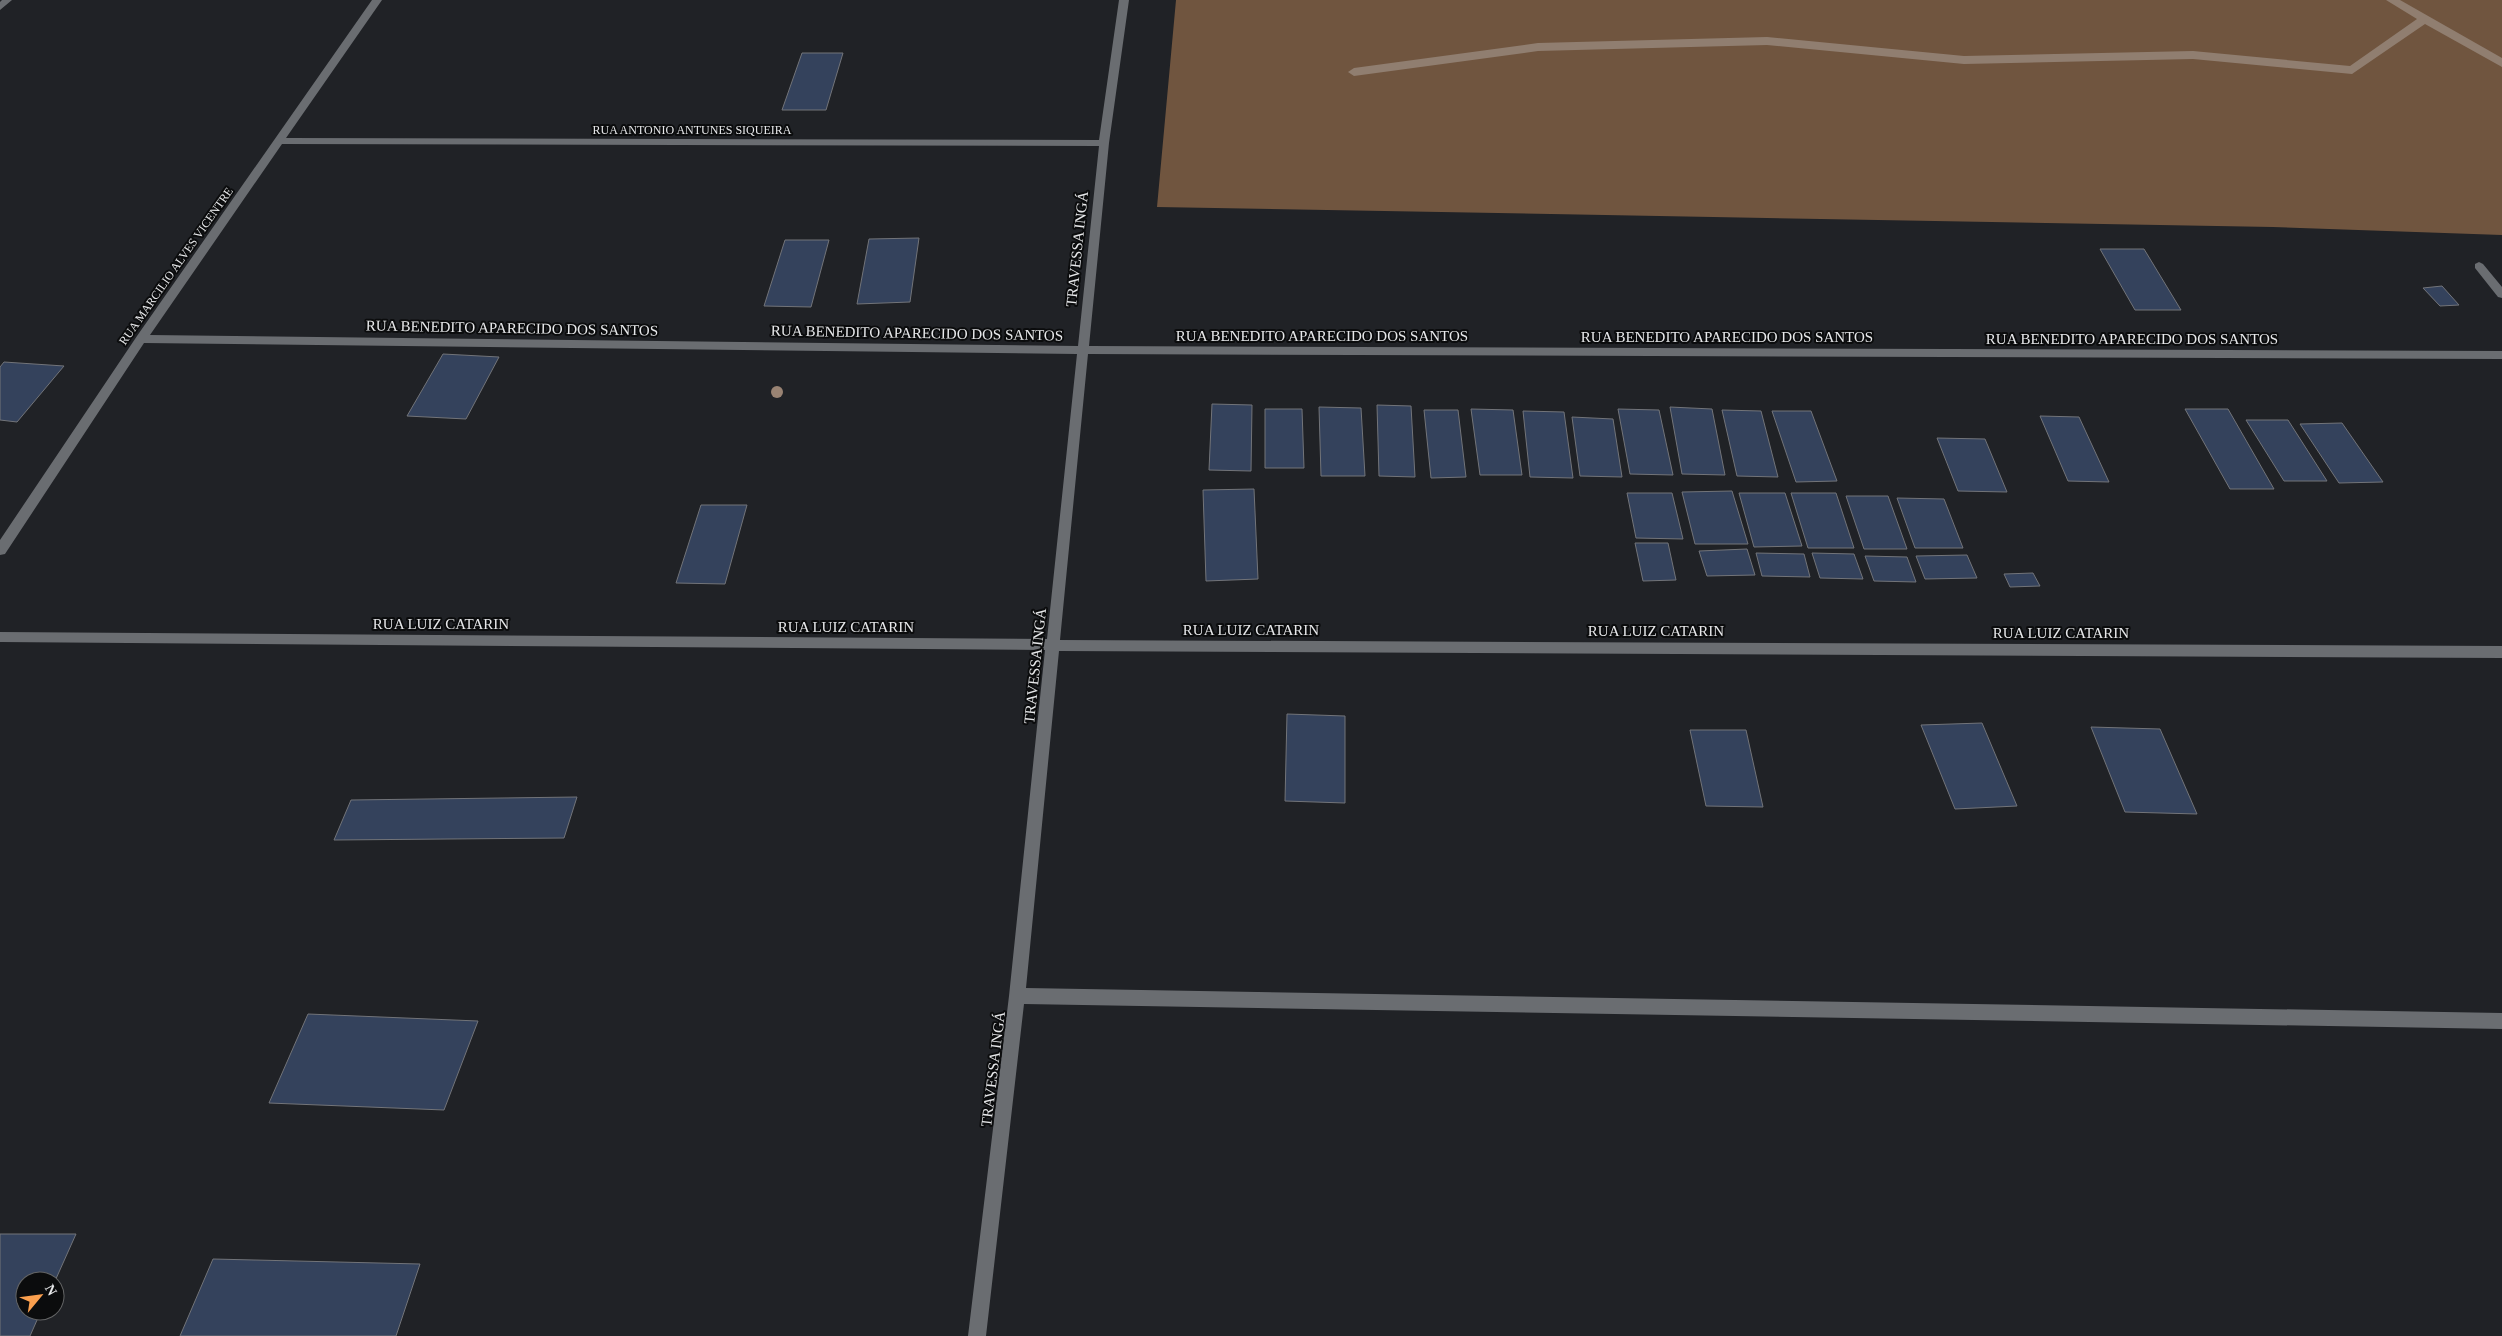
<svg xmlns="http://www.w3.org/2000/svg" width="2502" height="1336" viewBox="0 0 2502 1336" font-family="Georgia,serif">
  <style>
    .forest { fill: #70553f }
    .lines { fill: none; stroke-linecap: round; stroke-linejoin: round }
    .stream { fill: #907e70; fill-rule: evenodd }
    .building { fill: #34425c; stroke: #727479 }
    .minor { fill: #6a6d71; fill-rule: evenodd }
    .tree { fill: #998373 }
    .labels { text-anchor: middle; stroke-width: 4; stroke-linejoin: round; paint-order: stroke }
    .far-street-label { font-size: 12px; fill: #e7e8ea; stroke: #0b0c0d }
    .street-label { font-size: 15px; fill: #e7e8ea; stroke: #0b0c0d }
  </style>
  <rect width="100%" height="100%" fill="#202226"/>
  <path class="forest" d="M1176,0H2502V235L2273,227L1157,207Z"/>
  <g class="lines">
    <path class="stream" d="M2386,0H2400L2502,58V67L2425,24L2352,74L2193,59L1964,64L1767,45L1538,51L1354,76L1348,72L1354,68L1538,43L1767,37L1964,56L2193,51L2350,66L2417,19Z"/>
  </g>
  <path class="building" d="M802,53H843L826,110H782Z
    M919,238L910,302L857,304L869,239Z
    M785,240H829L811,307L764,306Z
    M2100,249H2144L2181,310H2135Z
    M2442,286L2459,305L2440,306L2423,288Z
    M443,354L499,357L466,419L407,416Z
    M4,362L64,366L17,422L0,420V367Z
    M1212,404L1252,405L1251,471L1209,470Z
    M1377,405L1411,406L1415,477L1379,476Z
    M1319,407L1361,408L1365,476H1321Z
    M1670,407L1712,409L1725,475L1682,474Z
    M1265,409H1302L1304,468H1265Z
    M1471,409L1513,410L1522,475H1480Z
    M1618,409L1659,410L1673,475L1630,474Z
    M2185,409H2228L2274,489H2230Z
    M1424,410H1458L1466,477L1431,478Z
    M1722,410L1761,411L1778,477L1737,476Z
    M1523,411L1564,412L1573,478L1530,477Z
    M1772,411H1811L1837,481L1796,482Z
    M2040,416L2079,417L2109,482L2068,481Z
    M1572,417L1613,419L1622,477L1580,476Z
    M2246,420H2288L2327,481H2284Z
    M2342,423L2383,482L2339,483L2300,424Z
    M1937,438L1985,439L2007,492L1958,491Z
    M1254,489L1258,579L1206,581L1203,490Z
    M1732,491L1748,544H1695L1682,492Z
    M1627,493H1672L1683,539L1636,538Z
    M1739,493H1785L1802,546L1754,547Z
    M1791,493H1836L1854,548H1808Z
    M1846,496H1888L1907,549H1864Z
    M1897,498L1944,499L1963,548H1915Z
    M701,505H747L725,584L676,583Z
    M1635,543H1668L1676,580L1643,581Z
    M1747,549L1755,575L1707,576L1699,551Z
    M1756,553L1804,554L1810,577L1762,576Z
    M1812,553L1854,554L1863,579L1820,578Z
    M1967,555L1977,578L1925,579L1916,556Z
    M1865,556L1907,557L1916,582L1874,581Z
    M2033,573L2040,586L2010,587L2004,574Z
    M1287,714L1345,716V803L1285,801Z
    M1982,723L2017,806L1955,809L1921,725Z
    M2091,727L2160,729L2197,814L2125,812Z
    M1690,730H1746L1763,807L1706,806Z
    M577,797L564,838L334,840L351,800Z
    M308,1014L478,1021L444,1110L269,1103Z
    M0,1234H76L55,1281H25V1311H41L30,1336H0Z
    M213,1259L420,1264L396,1336H180Z"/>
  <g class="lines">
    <path class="minor" d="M2,0H12L0,10V2Z
      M372,0H382L286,138L1099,140L1119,0H1129L1109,143L1089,346L2502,351V359L1088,354L1060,640L2502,646V658L1059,651L1026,988L2502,1013V1029L1024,1004L986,1336H968L1009,996L1045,650L0,642V632L1047,639L1077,354L144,343L5,554L0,555V540L137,336ZM282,144L1099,146L1078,346L150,335Z
      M2479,262L2483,264L2502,287V298L2498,297L2475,268V264Z"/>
  </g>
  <circle class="tree" cx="777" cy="392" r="6"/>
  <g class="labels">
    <g class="far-street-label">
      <text x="692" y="134">RUA ANTONIO ANTUNES SIQUEIRA</text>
      <text transform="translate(176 266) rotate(-55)" y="4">RUA MARCILIO ALVES VICENTRE</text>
    </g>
    <g class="street-label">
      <text transform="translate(1077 249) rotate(-84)" y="5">TRAVESSA INGÁ</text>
      <text transform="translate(512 328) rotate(1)" y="5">RUA BENEDITO APARECIDO DOS SANTOS</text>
      <text transform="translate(917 333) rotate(1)" y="5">RUA BENEDITO APARECIDO DOS SANTOS</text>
      <text x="1322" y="341">RUA BENEDITO APARECIDO DOS SANTOS</text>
      <text x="1727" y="342">RUA BENEDITO APARECIDO DOS SANTOS</text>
      <text x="2132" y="344">RUA BENEDITO APARECIDO DOS SANTOS</text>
      <text x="441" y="629">RUA LUIZ CATARIN</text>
      <text x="846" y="632">RUA LUIZ CATARIN</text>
      <text x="1251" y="635">RUA LUIZ CATARIN</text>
      <text x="1656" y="636">RUA LUIZ CATARIN</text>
      <text x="2061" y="638">RUA LUIZ CATARIN</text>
      <text transform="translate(1035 666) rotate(-84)" y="5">TRAVESSA INGÁ</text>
      <text transform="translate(993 1069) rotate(-83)" y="5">TRAVESSA INGÁ</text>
    </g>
  </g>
  <g transform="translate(40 1296) rotate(61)"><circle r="24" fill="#0b0c0d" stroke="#636465"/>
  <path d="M0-4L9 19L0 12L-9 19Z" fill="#fa9f4e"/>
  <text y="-8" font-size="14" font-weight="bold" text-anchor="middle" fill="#e7e8ea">N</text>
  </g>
</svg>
